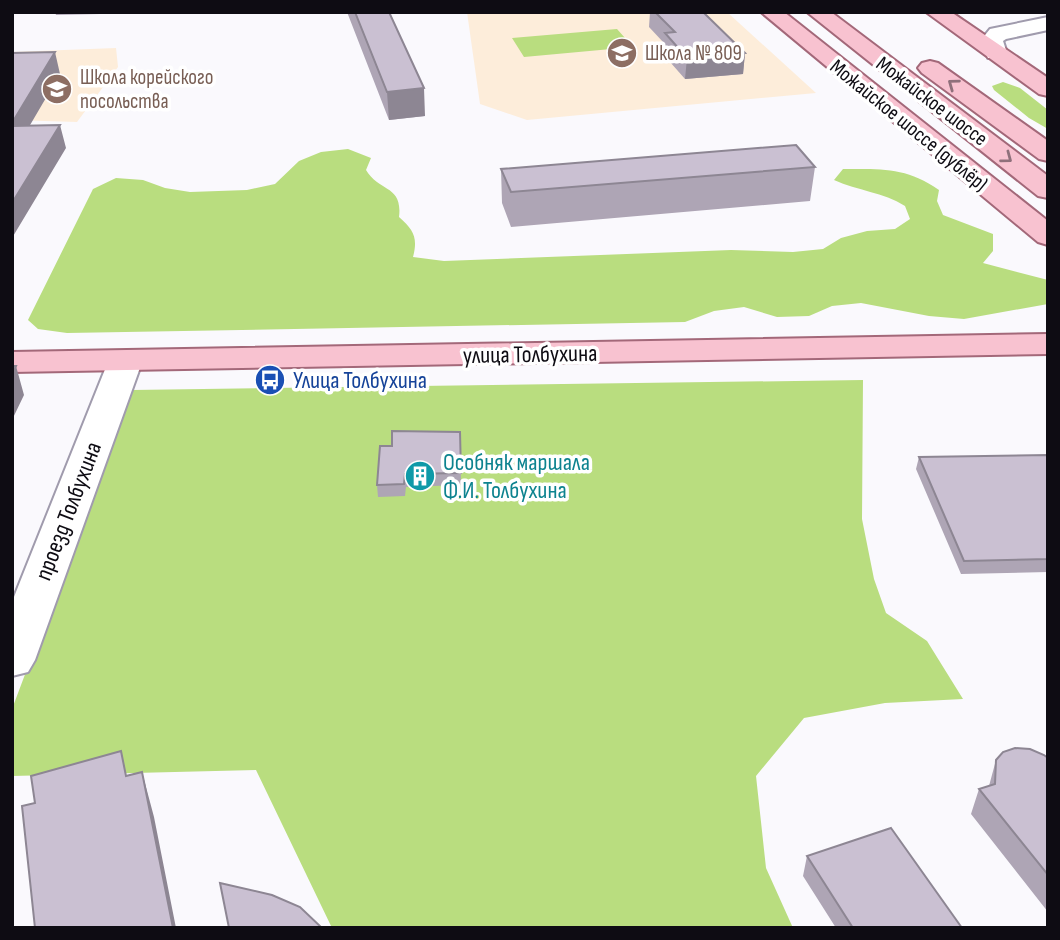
<svg xmlns="http://www.w3.org/2000/svg" width="1060" height="940" viewBox="0 0 1060 940" font-family="'Sofia Sans Condensed',sans-serif">
  <style>
    .education { fill: #fdedda }
    .green { fill: #b9dd7f }
    .lines { fill: none; stroke-linecap: round; stroke-linejoin: round }
    .minor-casing { stroke: #a09bad; stroke-width: 4 }
    .major-casing { stroke: #a36879; stroke-width: 4 }
    .minor { fill: #fff; fill-rule: evenodd }
    .major { fill: #f8c2d0; fill-rule: evenodd }
    .wall { fill: #aea5b5 }
    .shaded-wall { fill: #8d8693 }
    .building { fill: #cac0d2; stroke: #8d8693; stroke-width: 2 }
    .oneway { stroke: #8f707b }
    .labels { text-anchor: middle; stroke-width: 7; stroke-linejoin: round; paint-order: stroke }
    .far-education-label { font-size: 21px; fill: #785e54; stroke: #fff; text-anchor: start }
    .far-street-label { font-size: 21px; fill: #0e0c13; stroke: #fff }
    .street-label { font-size: 24px; fill: #0e0c13; stroke: #fff }
    .transit-label { font-size: 24px; fill: #164399; stroke: #fff; text-anchor: start }
    .culture-label { font-size: 24px; fill: #0d838f; stroke: #fff; text-anchor: start }
  </style>
  <rect width="100%" height="100%" fill="#faf9fd"/>
  <path class="education" d="M467,12H727L816,93L527,120L480,104Z
    M116,48L118,67L77,122L12,120V52Z"/>
  <path class="green" d="M617,29L633,47L524,57L512,38Z
    M1003,82L1020,88L1048,110V129L1029,118L994,90L992,86Z
    M348,149L371,158L366,170C379,192 403,185 399,217C414,230 418,238 413,257L444,261L731,250L793,252L823,249L841,238L867,231L895,229L910,219L905,206C883,192 858,191 834,180L843,169C882,169 906,167 939,190L937,201L943,215L993,234V251L983,263L1048,280V304L964,319L929,316L861,303L832,306L809,316L777,317L744,307L714,311L685,322L67,333L38,329L28,320L93,189L116,178L143,180L165,188L190,192L247,190L275,184L299,161L321,152Z
    M863,380L862,519L874,579L886,613L927,641L963,699L885,703L804,718L756,776L766,868L793,928H332L256,770L12,776V709L132,390Z"/>
  <g class="lines">
    <g class="minor-casing">
      <path id="minor" d="M1048,17V30L1006,39L1003,41L1007,53L1004,58H988L981,40L990,29Z
        M125,352L137,355L142,362L35,660L28,672L12,676V602L108,362L113,355Z"/>
    </g>
    <g class="major-casing">
      <path id="major" d="M761,12H784L1048,221V245L1038,242Z
        M807,12H831L1048,176V198L1038,196Z
        M926,12H951L1048,78V96L1039,94Z
        M930,61L938,63L1048,141V161L1039,159L922,73L918,68L922,63Z
        M1048,334V354L12,372V352Z"/>
    </g>
    <use href="#minor" class="minor"/>
    <use href="#major" class="major"/>
  </g>
  <path class="wall" d="M55,12H101L100,14L56,15Z
    M347,12H389L425,116L389,120Z
    M650,12H703L745,53L743,74L685,79L663,54L664,43L649,27Z
    M815,167L810,201L511,227L502,203L501,169Z
    M460,432L461,485L406,487L405,496L378,497L377,485L392,446Z
    M1048,455V572L961,574L916,469L919,457Z
    M1048,758V912L971,814L979,789L989,786L996,760Z
    M807,856L962,928H836L803,876Z"/>
  <path class="shaded-wall" d="M55,52L60,74L16,149L12,133V123Z
    M745,53L743,74L685,79L687,58Z
    M424,88L425,116L389,120L387,92Z
    M60,125L66,148L12,238V203Z
    M16,366L24,395L12,420V374Z
    M142,772L154,817L176,928H173Z"/>
  <path class="building" d="M355,12H389L424,88L387,92Z
    M655,12H703L745,53L687,58L665,33L675,32Z
    M55,52L12,123V53Z
    M60,125L12,203V126Z
    M796,145L815,167L511,192L501,169Z
    M12,366H16L12,374Z
    M392,431L460,432L461,473L405,474L404,484L377,485L380,446H392Z
    M1048,455V559L964,561L919,457Z
    M1015,748L1030,749L1044,755L1048,758V875L979,789L995,784L996,760L1003,752Z
    M121,751L126,776L142,772L173,928H35L22,806L35,803L31,776Z
    M891,828L962,928H853L807,856Z
    M220,883L272,895L300,907L322,928H229Z"/>
  <defs><path id="oneway-chevron" d="M-2-3.5L2.5 0L-2 3.5" fill="none" stroke-width="1.6" stroke-linecap="round" stroke-linejoin="round" transform="scale(1.75)"/></defs>
  <g class="oneway">
    <use href="#oneway-chevron" transform="translate(953 84) rotate(-144)"/>
    <use href="#oneway-chevron" transform="translate(1007 158) rotate(37)"/>
  </g>
  <defs>
    <g id="school-disc" transform="scale(1.575)"><circle r="9.5" fill="#8d6e63" stroke="#fff"/><path d="M0-5L7-2L0 1L-7-2ZM-4 1L0 2.5L4 1V4Q0 6-4 4Z" fill="#fff"/></g>
    <g id="bus-disc" transform="scale(1.575)"><circle r="9.5" fill="#1a4fb4" stroke="#fff"/><path d="M-5-6H5V4H4V6H2V4H-2V6H-4V4H-5ZM-3.5-4V0h7V-4ZM-3.5 1.2v1.5H-2V1.2ZM2 1.2v1.5H3.5V1.2Z" fill="#fff"/></g>
    <g id="building-disc" transform="scale(1.575)"><circle r="9.5" fill="#0f9aa8" stroke="#fff"/><path d="M-4-6H4V6H1V3H-1V6H-4ZM-2.5-4.3h1.7v1.8h-1.7ZM.8-4.3h1.7v1.8H.8ZM-2.5-1h1.7V.8h-1.7ZM.8-1h1.7V.8H.8Z" fill="#fff"/></g>
  </defs>
  <g fill-rule="evenodd">
    <use href="#school-disc" x="622" y="53"/>
    <use href="#school-disc" x="57" y="89"/>
    <use href="#bus-disc" x="270" y="380"/>
    <use href="#building-disc" x="420" y="476"/>
  </g>
  <g class="labels">
    <g class="far-education-label">
      <text x="645" y="60">Школа № 809</text>
      <text x="80" y="84">Школа корейского<tspan x="80" dy="24">посольства</tspan></text>
    </g>
    <g class="far-street-label">
      <text transform="translate(932 101) rotate(37)" y="7">Можайское шоссе</text>
      <text transform="translate(909 125) rotate(39)" y="7">Можайское шоссе (дублёр)</text>
    </g>
    <g class="street-label">
      <text transform="translate(530 354) rotate(-1)" y="8">улица Толбухина</text>
      <text transform="translate(68 511) rotate(-69)" y="8">проезд Толбухина</text>
    </g>
    <g class="transit-label">
      <text x="293" y="388">Улица Толбухина</text>
    </g>
    <g class="culture-label">
      <text x="443" y="470">Особняк маршала<tspan x="443" dy="28">Ф.И. Толбухина</tspan></text>
    </g>
  </g>
  <rect width="1060" height="940" fill="none" stroke="#0e0c13" stroke-width="28"/>
</svg>
